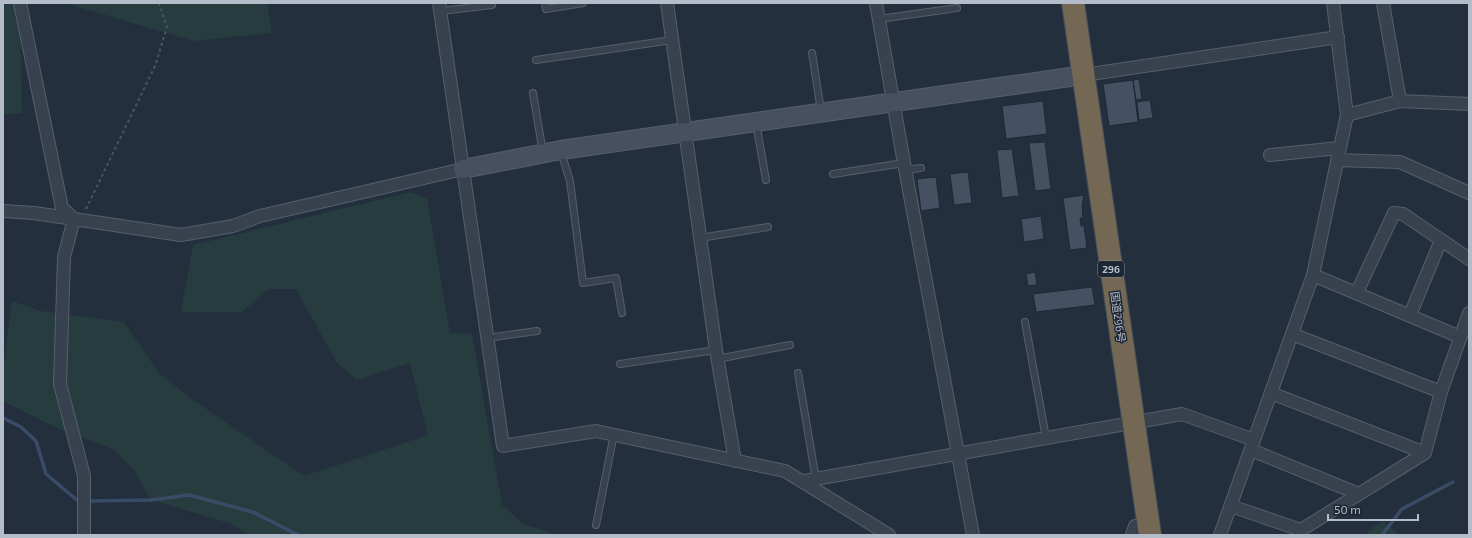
<svg xmlns="http://www.w3.org/2000/svg" width="1472" height="538" viewBox="0 0 1472 538" font-family="'Exo 2','Noto Sans JP',sans-serif">
  <style>
    .green { fill: #263c3f }
    .lines { fill: none; stroke-linecap: round; stroke-linejoin: round }
    .stream { stroke: #394c67; stroke-width: 3.5 }
    .building { fill: #455162; stroke: #1f2835 }
    .lane-casing { stroke: #565f6c; stroke-width: 8 }
    .street-casing { stroke: #565f6c; stroke-width: 14 }
    .secondary-casing { stroke: #565f6c; stroke-width: 20 }
    .highway-casing { stroke: #434c59; stroke-width: 24 }
    .path { stroke: #44595c; stroke-width: 2; stroke-dasharray: 3 3; stroke-linecap: butt }
    .lane { stroke: #38414e; stroke-width: 6 }
    .street { stroke: #38414e; stroke-width: 12 }
    .secondary { stroke: #465061; stroke-width: 18 }
    .highway { stroke: #746855; stroke-width: 22 }
    .labels { text-anchor: middle; stroke-width: 3; stroke-linejoin: round; paint-order: stroke }
    .shield { fill: #1d2633; stroke: #878f9c; stroke-width: 1 }
    .shield-label { font-size: 10px; font-weight: bold; fill: #b4bcc9 }
    .street-label { font-size: 11px; fill: #b4bcc9; stroke: #1d2633 }
  </style>
  <rect width="100%" height="100%" fill="#242f3e"/>
  <path class="green" d="M3,3H20L22,113L3,115Z
    M65,3H267L272,33L193,41Z
    M411,192L427,199L450,333L472,334L502,505L524,524L558,535H250L229,523L151,500L135,472L115,450L57,428L3,401V370L12,301L41,311L124,322L159,373L189,397L304,476L428,435L410,363L357,380L337,363L296,289H269L242,312H181L193,245Z
    M1382,520L1400,535H1365Z"/>
  <g class="lines">
    <path class="stream" d="M3,418L21,427L36,441L46,474L78,501H80
      M91,501L151,500L189,495L253,512L298,535
      M1382,535L1402,509L1453,482"/>
  </g>
  <path class="building" d="M1139,79L1142,99L1136,100L1133,80Z
    M1133,80L1138,122L1109,126L1103,84Z
    M1150,100L1153,118L1139,120L1137,102Z
    M1043,101L1047,134L1006,139L1002,106Z
    M1045,142L1051,189L1035,191L1029,143Z
    M1012,149L1019,196L1002,198L997,150Z
    M968,172L972,203L954,205L950,174Z
    M936,177L940,208L921,211L917,179Z
    M1084,195L1082,205L1083,218H1080L1081,226H1084L1087,248L1070,250L1063,198Z
    M1041,216L1044,239L1024,242L1021,219Z
    M1035,272L1037,285L1028,286L1026,274Z
    M1092,287L1095,305L1036,312L1033,294Z"/>
  <g class="lines">
    <g class="lane-casing">
      <path id="lane" d="M545,3L546,9L583,3
        M441,11L492,5
        M879,19L957,8
        M812,53L821,111
        M536,60L672,40
        M533,93L543,153
        M756,123L766,180
        M561,152L570,181L583,283L616,278L622,313
        M905,170L921,168
        M833,174L904,163
        M700,238L768,227
        M1025,322L1046,438
        M487,338L537,331
        M717,359L790,345
        M620,364L716,350
        M798,373L816,480
        M596,525L614,434"/>
    </g>
    <g class="street-casing">
      <path id="street" d="M20,3L62,208L74,219
        M439,3L503,446L596,431L785,471L889,535
        M667,3L716,350L735,461
        M876,3L904,163L973,535
        M1383,3L1400,101L1469,104
        M1084,75L1338,37
        M1347,115L1400,101
        M1270,155L1339,148
        M1337,160L1400,162L1469,193
        M3,211L34,213L181,235L233,226L260,216L463,169
        M74,219L64,257L60,384L84,476V535
        M1313,275L1460,337
        M1357,292L1394,213L1403,214L1469,259
        M1410,315L1441,240
        M1292,334L1441,392
        M1271,393L1425,453
        M1251,450L1359,494
        M804,481L1182,414L1254,440
        M1231,506L1301,530L1425,453L1441,392L1469,313
        M1132,535L1135,526L1148,523
        M1220,535L1313,275L1347,115L1333,3"/>
    </g>
    <g class="secondary-casing">
      <path id="secondary" d="M463,169L561,150L1084,75"/>
    </g>
    <g class="highway-casing">
      <path id="highway" d="M1073,3L1150,535"/>
    </g>
    <path class="path" d="M86,209L155,66L167,27L159,3"/>
    <use href="#lane" class="lane"/>
    <use href="#street" class="street"/>
    <use href="#secondary" class="secondary"/>
    <use href="#highway" class="highway"/>
  </g>
  <g class="labels">
    <rect class="shield" x="1098" y="261" width="26" height="16" rx="3"/>
    <g class="shield-label">
      <text x="1111" y="273">296</text>
    </g>
    <g class="street-label">
      <text transform="translate(1118 317) rotate(82)" y="4">国道296号</text>
    </g>
  </g>
  <rect width="1472" height="538" fill="none" stroke="#b4bcc9" stroke-width="8"/>
  <path d="M1328 514v6h90v-6" fill="none" stroke="#b4bcc9" stroke-width="2"/>
  <text x="1334" y="514" font-size="12" fill="#b4bcc9" stroke="#1d2633" stroke-width="3" paint-order="stroke">50 m</text>
</svg>
